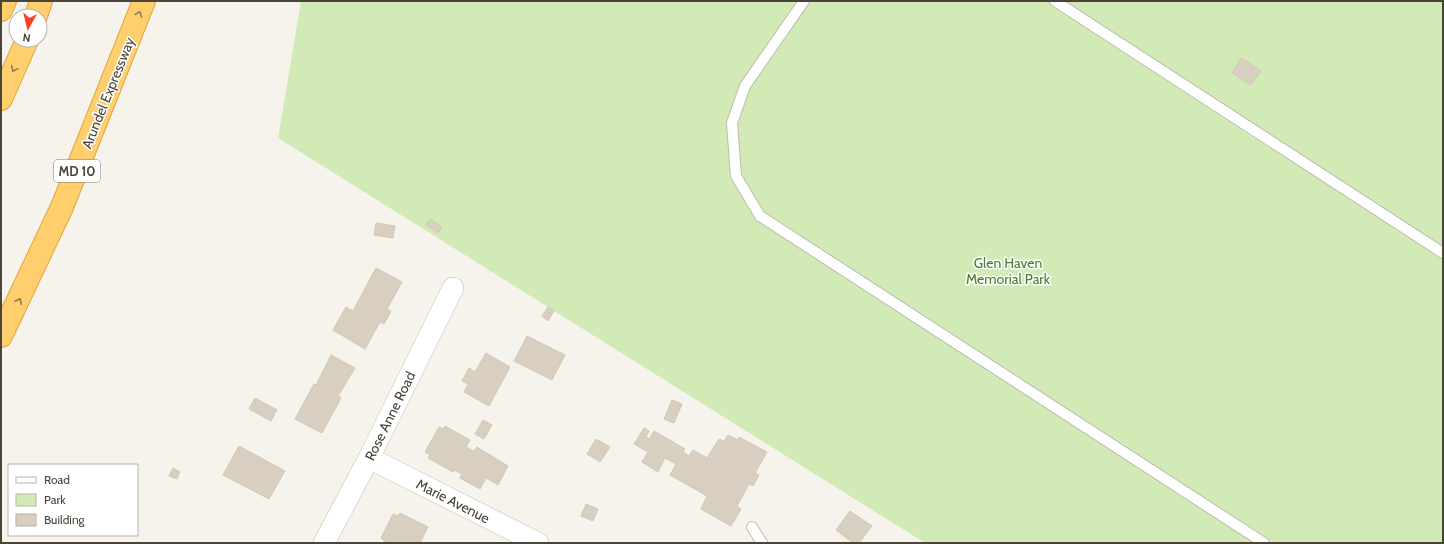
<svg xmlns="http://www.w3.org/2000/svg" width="1444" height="544" viewBox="0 0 1444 544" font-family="Cabin,sans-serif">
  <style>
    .green { fill: #d2eab5 }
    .building { fill: #d8cfc1; stroke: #d3c7b4 }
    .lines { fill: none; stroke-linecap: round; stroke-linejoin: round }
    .lane-casing { stroke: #c2bbae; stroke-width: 12 }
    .street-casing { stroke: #c2bbae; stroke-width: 22 }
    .highway-casing { stroke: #e0a43c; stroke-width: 24 }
    .lane { stroke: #fff; stroke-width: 10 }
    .street { stroke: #fff; stroke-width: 21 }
    .highway { stroke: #ffcf6e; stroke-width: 22 }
    .oneway { stroke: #937c4e }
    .labels { text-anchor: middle; stroke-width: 3; stroke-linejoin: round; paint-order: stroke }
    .shield { fill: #fff; stroke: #817c74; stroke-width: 1 }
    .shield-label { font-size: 13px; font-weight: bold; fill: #4b4439 }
    .street-label { font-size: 14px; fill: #4b4439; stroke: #fff }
    .park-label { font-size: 14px; fill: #4a7f2a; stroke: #fff }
  </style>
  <rect width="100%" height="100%" fill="#f6f3ec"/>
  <path class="green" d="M301,1H1443V543H925L278,138Z"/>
  <path class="building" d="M1241,58L1261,71L1251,85L1232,73Z
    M430,219L442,227L438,233L426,225Z
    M376,223L395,226L393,238L374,235Z
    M376,268L402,282L387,309L391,311L384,324L380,322L365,349L333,330L346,307L353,311Z
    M548,307L554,311L548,321L542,316Z
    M527,336L565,355L552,380L514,361Z
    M486,353L510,367L489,406L464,392L468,384L462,381L469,368L475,372Z
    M331,355L355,368L338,396L341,398L322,433L295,419L314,384L316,385Z
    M255,398L277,410L271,421L249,409Z
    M672,400L682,404L674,423L664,419Z
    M483,420L492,425L484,439L475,434Z
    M445,426L470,440L466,447L474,451L477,447L508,466L498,485L486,478L480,489L460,478L462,474L454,470L453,472L428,458L430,455L425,452L439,427L443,429Z
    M644,428L649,431L646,437L649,439L654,431L685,449L683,452L689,456L693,450L707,458L719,439L724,441L728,435L738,440L739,437L767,452L755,473L759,475L758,477L753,486L749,484L737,506L741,509L731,526L701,509L707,496L670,475L676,464L665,458L658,472L642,462L648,452L634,444Z
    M596,439L610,447L600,462L587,454Z
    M239,446L285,471L269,499L223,475Z
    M173,468L180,472L177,479L169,476Z
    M586,504L598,509L593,521L581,516Z
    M850,511L872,526L859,543H853L836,530Z
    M400,513L428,527L420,543H386L381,538L393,514L398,516Z"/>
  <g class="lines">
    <g class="lane-casing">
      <path id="lane" d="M804,1L745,86L732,123L736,176L760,216L1264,543
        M1055,1L1443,253
        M752,527L762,543"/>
    </g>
    <g class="street-casing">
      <path id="street" d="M369,458L538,543
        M324,543L369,458L453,288"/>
    </g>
    <g class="highway-casing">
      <path id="highway" d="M1,10L5,1
        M36,16L41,1
        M1,99L27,40
        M1,336L62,207L144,1"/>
    </g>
    <use href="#lane" class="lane"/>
    <use href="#street" class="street"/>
    <use href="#highway" class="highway"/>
  </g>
  <defs><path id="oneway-chevron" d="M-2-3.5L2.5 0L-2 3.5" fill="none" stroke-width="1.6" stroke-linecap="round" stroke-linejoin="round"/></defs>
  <g class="oneway">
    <use href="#oneway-chevron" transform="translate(139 14) rotate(-69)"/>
    <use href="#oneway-chevron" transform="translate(14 69) rotate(114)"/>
    <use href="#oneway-chevron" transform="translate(19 301) rotate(-65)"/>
  </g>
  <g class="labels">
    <rect class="shield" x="54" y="160" width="46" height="22" rx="3"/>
    <g class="shield-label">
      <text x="77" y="176">MD 10</text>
    </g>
    <g class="street-label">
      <text transform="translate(108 93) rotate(-68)" y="5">Arundel Expressway</text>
      <text transform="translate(390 416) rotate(-64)" y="5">Rose Anne Road</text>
      <text transform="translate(453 501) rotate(27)" y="5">Marie Avenue</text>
    </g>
    <g class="park-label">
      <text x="1008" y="268">Glen Haven<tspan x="1008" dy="16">Memorial Park</tspan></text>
    </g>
  </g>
  <rect width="1444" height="544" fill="none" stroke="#4b4439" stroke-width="4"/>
  <rect x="8" y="464" width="130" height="72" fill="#ffffff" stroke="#b7b4b0"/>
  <rect x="16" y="477" width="20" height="6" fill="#ffffff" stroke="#b7b4b0"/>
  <text x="44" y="484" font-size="12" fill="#4b4439">Road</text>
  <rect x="16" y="494" width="20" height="12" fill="#d2eab5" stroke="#b7b4b0"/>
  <text x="44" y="504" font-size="12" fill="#4b4439">Park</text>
  <rect x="16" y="514" width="20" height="12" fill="#d8cfc1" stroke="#b7b4b0"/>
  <text x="44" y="524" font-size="12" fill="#4b4439">Building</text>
  <g transform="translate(28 28) rotate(188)"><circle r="19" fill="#ffffff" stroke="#b7b4b0"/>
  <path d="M0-3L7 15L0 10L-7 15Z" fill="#fc3f1d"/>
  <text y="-6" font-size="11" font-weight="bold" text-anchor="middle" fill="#4b4439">N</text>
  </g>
</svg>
